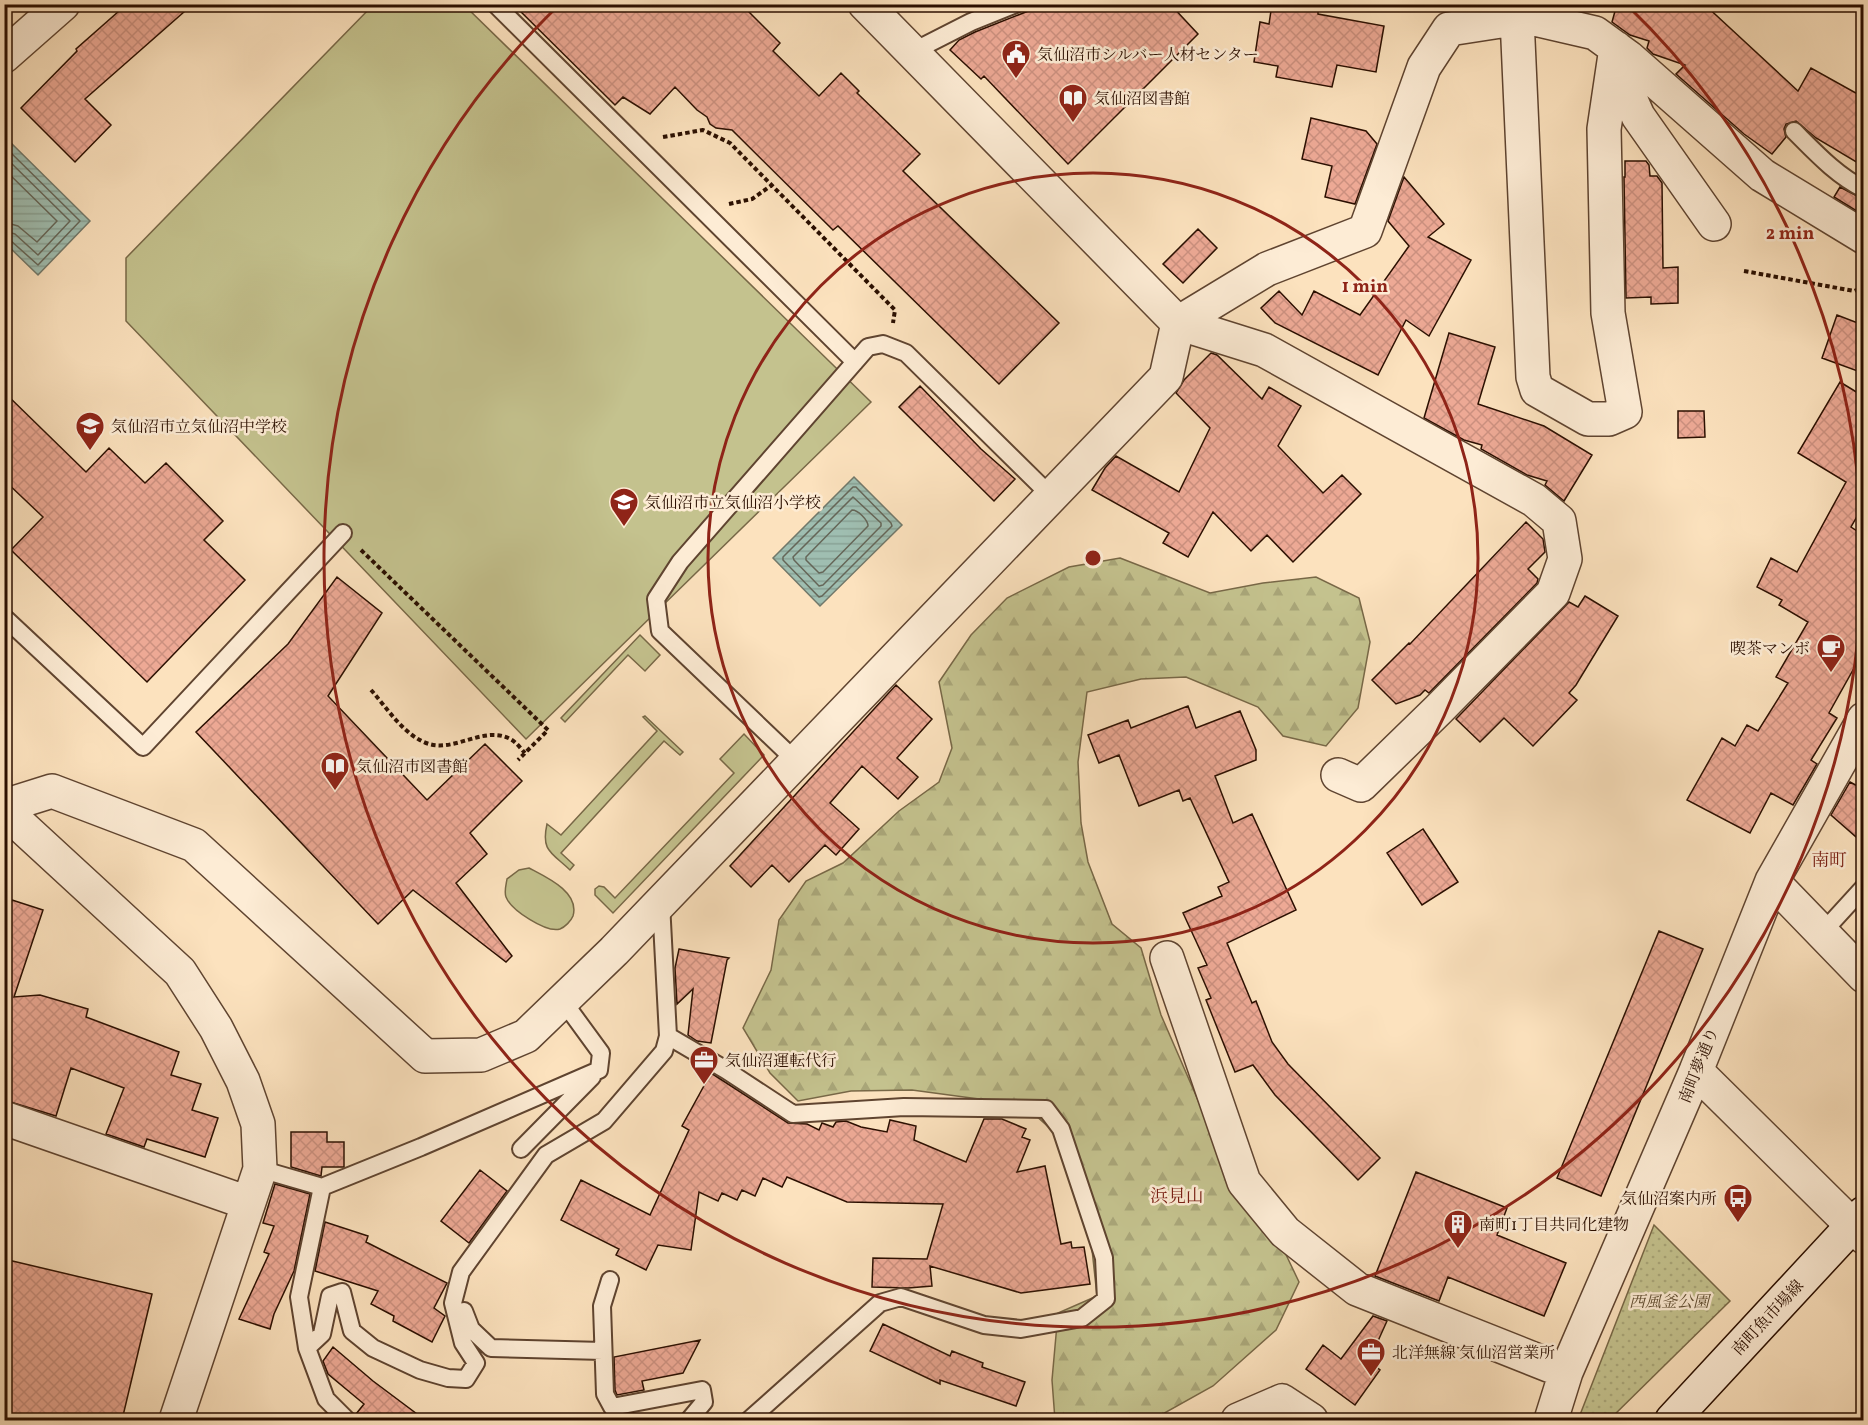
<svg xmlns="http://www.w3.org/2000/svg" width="1868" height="1425" viewBox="0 0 1868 1425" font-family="Vollkorn,'Noto Serif JP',serif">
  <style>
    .green { fill: #c4c28e; stroke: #786847; stroke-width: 1.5 }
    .forest { fill: url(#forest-firs); stroke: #786847; stroke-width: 1.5 }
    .park { fill: url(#park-dots); stroke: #786847; stroke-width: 1.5 }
    .water { fill: url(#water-rules); stroke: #71786a; stroke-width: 1.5 }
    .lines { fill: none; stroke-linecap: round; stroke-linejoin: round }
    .shore { stroke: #656658; stroke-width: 1.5 }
    .building { fill: url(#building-cross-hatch); stroke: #2b0f00; stroke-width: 1.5 }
    .lane-casing { stroke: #5f4430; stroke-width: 20 }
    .street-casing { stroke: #5f4430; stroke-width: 36 }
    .secondary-casing { stroke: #2b0f00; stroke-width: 36 }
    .path { stroke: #2b0f00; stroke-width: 4; stroke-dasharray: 4.5 3; stroke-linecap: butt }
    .lane { stroke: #fdecd5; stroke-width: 16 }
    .street { stroke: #fdecd5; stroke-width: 33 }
    .secondary { stroke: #fdecd5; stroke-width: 33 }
    .ring { fill: none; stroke: #8f2418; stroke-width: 3 }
    .labels { text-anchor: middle; stroke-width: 5; stroke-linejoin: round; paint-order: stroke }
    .poi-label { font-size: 16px; fill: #2b0f00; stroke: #fdecd5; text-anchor: start }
    .street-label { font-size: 16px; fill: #2b0f00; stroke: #fdecd5 }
    .park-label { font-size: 16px; font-style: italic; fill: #614e32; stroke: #fdecd5 }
    .neighbourhood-label { font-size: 18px; fill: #7a1f14; stroke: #fdecd5 }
    .centre { fill: #8f2418; stroke: #fdecd5; stroke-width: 3 }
    .ring-label { font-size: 18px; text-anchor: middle; font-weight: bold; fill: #8f2418; stroke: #fdecd5; stroke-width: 5; stroke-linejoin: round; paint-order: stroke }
  </style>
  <defs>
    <pattern id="forest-firs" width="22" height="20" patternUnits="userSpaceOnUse" patternTransform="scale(1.5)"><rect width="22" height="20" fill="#c4c28e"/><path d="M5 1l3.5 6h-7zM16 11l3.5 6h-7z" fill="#a9a679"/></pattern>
    <pattern id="park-dots" width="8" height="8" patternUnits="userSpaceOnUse" patternTransform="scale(1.5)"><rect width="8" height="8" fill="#c4c28e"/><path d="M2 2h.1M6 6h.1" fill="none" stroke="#a9a679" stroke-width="1.8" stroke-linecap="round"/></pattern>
    <pattern id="water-rules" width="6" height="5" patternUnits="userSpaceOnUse" patternTransform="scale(1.5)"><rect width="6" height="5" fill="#9fbeb1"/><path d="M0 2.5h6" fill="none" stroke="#89a296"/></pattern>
    <pattern id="building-cross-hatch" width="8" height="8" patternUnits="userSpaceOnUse" patternTransform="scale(1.5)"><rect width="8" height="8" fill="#eda995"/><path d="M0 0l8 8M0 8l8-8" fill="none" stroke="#cb907f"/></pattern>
  </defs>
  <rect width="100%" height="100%" fill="#fce2be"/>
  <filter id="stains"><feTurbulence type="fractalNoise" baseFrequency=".00333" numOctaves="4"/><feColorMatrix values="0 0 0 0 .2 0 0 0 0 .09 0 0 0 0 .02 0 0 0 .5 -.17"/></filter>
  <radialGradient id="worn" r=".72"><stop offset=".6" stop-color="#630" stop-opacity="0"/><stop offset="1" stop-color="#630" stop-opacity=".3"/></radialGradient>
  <path class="green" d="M373,5H464L871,402L526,739L126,321V258Z
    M640,635L660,655L645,671L628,655L565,722L561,718Z
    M645,716L683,752L680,755L664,741L561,853L574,865L570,870C551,852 541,851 547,824L561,835L657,731L643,717Z
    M744,734L764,755L613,913L595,895V889L599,886L604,887L615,898L734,773L720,759Z
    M529,868C546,877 580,892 573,916C571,921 565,927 560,929C546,933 511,910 506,897C504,892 506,885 507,879L519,870Z"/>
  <path class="forest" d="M1120,558L1210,593L1263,583L1316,577L1359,598L1370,642L1358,708L1326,746L1283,736L1258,707L1186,677L1141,679L1087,692L1078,762L1081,823L1088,862L1112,924L1141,948L1161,1015L1214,1137L1280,1242L1299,1282L1276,1330L1213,1386L1152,1420H1055L1052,1380L1058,1313L1097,1296L1091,1240L1074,1150L1024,1105L912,1090L851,1091L798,1101L770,1073L743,1028L771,970L779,920L806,881L843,863L899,811L939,782L952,748L939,682L971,635L1007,598L1069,567Z"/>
  <path class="park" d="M1654,1225L1730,1301L1609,1420H1578Z"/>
  <path class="water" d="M5,137L90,221L38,275L5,243Z
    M854,477L902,525L820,606L773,558Z"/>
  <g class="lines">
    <path class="shore" d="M4,146L80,221L38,265L10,240L4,239
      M4,156L70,221L38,255L15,234L4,231
      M4,169L57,221L37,242L18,226L4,222
      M853,487H856L891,523L892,526L822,596L819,597L783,560V557Z
      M853,497L881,523V526L823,585L819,586L794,560L793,557Z
      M852,510C858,510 868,520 868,526L823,572L819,573L806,560V557Z"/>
  </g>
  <path class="building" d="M127,4H193L85,99L111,125L75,162L21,108L77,51L76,49Z
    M513,4H741L780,43L773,51L819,96L841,73L859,91L857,93L920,154L903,171L1059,323L999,384L838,226L833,230L732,130L716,128L710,124L707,117L697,110L675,87L650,114L623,97L615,105Z
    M1046,4H1170L1198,34L1068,164L984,76L981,79L950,50L959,40L975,32Z
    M1272,4H1302L1301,8L1318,11V14L1384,26L1376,72L1337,65L1332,87L1276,77L1278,66L1254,62L1260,22L1269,24Z
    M1617,4H1704L1798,91L1811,68L1863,97V166L1816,138L1796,121L1786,124L1784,129L1786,137L1772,154L1744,134L1676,74L1685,65L1653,54L1647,48L1649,41L1630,35L1612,22Z
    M1311,118L1366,131L1377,144L1355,204L1325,197L1332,166L1302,159Z
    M1625,161H1646L1649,165L1650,176H1657L1662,183L1663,268L1678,267V303L1651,304V297L1626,298L1624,177H1625Z
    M1404,177L1444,224L1428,237L1471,260L1429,336L1406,320L1378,375L1275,323L1261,308L1279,291L1302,315L1314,291L1360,315L1409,246L1388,221Z
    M1840,187L1863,199V215L1834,197Z
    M1198,229L1217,248L1183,283L1163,264Z
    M1837,315L1863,325V373L1822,358Z
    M1449,333L1495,347L1478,404L1544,426L1592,455L1564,501L1545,485L1547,481L1527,475L1481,449L1482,445L1464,440L1424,418Z
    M1211,353L1217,355L1262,399L1269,387L1301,406L1278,446L1323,493L1342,475L1361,494L1293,562L1267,535L1251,551L1213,512L1188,557L1163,543L1169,533L1092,490L1105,468L1116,456L1179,492L1210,428L1176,393L1184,380Z
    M1840,382L1863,396V506L1851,527L1863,535V652L1829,713L1837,718L1811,760L1817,764L1793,805L1771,793L1750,833L1687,800L1722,738L1735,746L1747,725L1758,731L1788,683L1776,677L1808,622L1779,605L1782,600L1757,587L1771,558L1797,572L1846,482L1798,453Z
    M920,386L981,449L1015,479L994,501L899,407Z
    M4,392L86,472L109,448L145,483L166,463L223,521L204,540L245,580L147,682L11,550L43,517L4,480Z
    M1678,411H1704L1705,437L1678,438Z
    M1526,522L1543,539L1545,552L1528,569L1538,579L1537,583L1429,693L1425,690L1420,695L1396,704L1372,680L1409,643L1410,644Z
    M337,577L382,613L328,696L427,800L485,744L522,781L470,833L487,854L456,883L512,956L506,962L413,890L378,924L196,732L288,644Z
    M1585,596L1618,616L1576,685L1569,693L1577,700L1533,746L1504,718L1480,742L1456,719L1569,602L1578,607Z
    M896,685L932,719L897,758L918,777L898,799L862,766L830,803L859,829L836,855L825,845L789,882L772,865L751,887L730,866Z
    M1188,706L1196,728L1240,711L1256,750V760L1215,776L1233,823L1252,814L1296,910L1227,943L1252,1003L1256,1001L1272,1042L1288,1064L1380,1158L1358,1180L1275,1095L1253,1065L1235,1072L1206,1000L1211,998L1198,968L1207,965L1183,913L1222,896L1218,887L1229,882L1190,798L1183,801L1179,790L1139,806L1119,755L1099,763L1088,735L1128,720L1131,728Z
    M1850,782L1863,789V843L1831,815Z
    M1423,829L1458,882L1422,905L1387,853Z
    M12,900L43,910L14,997L40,995L88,1009L86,1017L179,1052L171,1075L201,1084L192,1110L218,1118L205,1157L147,1139L144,1147L106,1134L124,1088L71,1068L56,1116L4,1100V921Z
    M1659,931L1703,949L1601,1196L1557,1178Z
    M679,949L729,958L727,960L711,1043L697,1041L688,1035L693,989L677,1004L675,968Z
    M711,1073L788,1123L807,1124L819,1130L822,1123L833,1127L836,1122L846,1121L861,1127L887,1132L890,1120L916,1126L914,1140L966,1162L984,1119H1002L1026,1129L1022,1137L1030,1140L1017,1172L1045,1166L1061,1244L1071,1242L1072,1248L1084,1247L1090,1284L1021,1293L930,1266L932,1286L908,1288L872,1287L873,1258L927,1259L943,1204L847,1202L787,1177L782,1187L763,1178L755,1196L742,1190L737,1200L722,1193L718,1201L699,1192L691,1250L658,1245L646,1270L616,1255L619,1249L561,1220L581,1180L650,1215L689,1130L682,1126Z
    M291,1132H327V1142H344V1167H322L321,1176L291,1167Z
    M480,1170L507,1191L469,1243L441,1221Z
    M1416,1172L1507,1208L1497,1235L1566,1263L1544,1316L1448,1277L1439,1301L1375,1276Z
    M275,1184L310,1194L294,1271L274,1314L270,1329L239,1319L269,1254L264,1252L274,1226L263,1223Z
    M325,1222L368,1236L366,1242L447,1283L434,1308L445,1316L432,1342L393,1321L394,1316L371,1304L378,1291L315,1271Z
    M4,1259L152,1294L122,1420H4Z
    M1373,1316L1387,1321L1369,1361L1380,1370L1355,1405L1306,1369L1323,1345L1341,1359Z
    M883,1324L950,1356L952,1351L983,1363L982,1367L1025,1382L1016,1406L940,1380V1384L870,1351Z
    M700,1340L683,1373L642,1381L644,1390L617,1395L615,1390L614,1357Z
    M333,1347L373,1381L425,1420H357L356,1414L364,1404L328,1374L323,1361Z"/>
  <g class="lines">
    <g class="lane-casing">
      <path id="lane" d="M495,4L855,362
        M912,52L971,22L1016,4
        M1794,131C1815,152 1837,176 1864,189
        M4,617L143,747L343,533
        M796,761L660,631L656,599L680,562L868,347L883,344L906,353L1051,496
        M1822,933L1864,887
        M668,1036L726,1070L793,1114L904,1107L1046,1109L1061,1129L1104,1258L1106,1299L1082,1318L1021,1329L984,1325L901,1297L880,1303L749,1420
        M521,1149L592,1077
        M260,1169L322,1187L421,1147L599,1070L601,1053L563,1001
        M322,1187L299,1297L307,1348L322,1334L330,1296L342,1292L352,1331L373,1348L420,1370L448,1378L466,1379L476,1363L463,1343L453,1303L461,1272L546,1155L604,1121L664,1051L668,1036L661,903
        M610,1280L602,1306L605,1394L612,1407L702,1390L704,1402L689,1420
        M464,1311L471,1329L491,1348L603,1351
        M307,1348L326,1399L347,1420"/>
    </g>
    <g class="street-casing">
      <path id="street" d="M865,4L1178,323L1264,350L1534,500L1559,521L1565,559L1553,593L1438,710L1361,785L1338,775
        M1517,18L1533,377L1537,390L1588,419H1609L1625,412L1608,313L1604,129L1616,48
        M4,56L63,4
        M1618,58L1624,84L1638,116L1714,224
        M4,806L52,791L194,845L425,1056L481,1055L526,1036L614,951L1166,377L1178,323L1267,269L1365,231L1424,67L1449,29L1526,17L1595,33L1628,57L1762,175L1864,237
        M4,810L180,972L216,1028L243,1081L258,1124L260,1169L176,1420
        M1772,881L1864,976
        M1167,958L1244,1182L1285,1232L1357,1289L1566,1372
        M1696,1071L1864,1237
        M4,1118L248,1203
        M1238,1420L1282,1401L1311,1420
        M1551,1420L1566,1372L1696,1071L1772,881L1864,719"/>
    </g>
    <g class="secondary-casing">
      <path id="secondary" d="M1672,1420L1864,1213"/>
    </g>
    <path class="path" d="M663,137L703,130L730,143L895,310L893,323
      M729,204L752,199L772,185
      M1744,271L1854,291L1864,287
      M361,550L548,730L518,760
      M371,690C388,709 404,736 429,744C456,752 486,724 512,740C517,743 521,749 525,753"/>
    <use href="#lane" class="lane"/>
    <use href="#street" class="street"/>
    <use href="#secondary" class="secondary"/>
  </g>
  <g class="ring">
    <circle cx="1093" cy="558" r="385"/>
    <path d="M1627 5A769 769 0 1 1 559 5"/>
  </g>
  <defs>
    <g id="civic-pin" transform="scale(1.5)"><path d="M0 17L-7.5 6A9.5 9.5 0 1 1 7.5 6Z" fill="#8f2418" stroke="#fdecd5"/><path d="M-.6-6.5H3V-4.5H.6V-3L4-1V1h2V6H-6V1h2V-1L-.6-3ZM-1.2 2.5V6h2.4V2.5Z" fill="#fff"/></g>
    <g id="library-pin" transform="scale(1.5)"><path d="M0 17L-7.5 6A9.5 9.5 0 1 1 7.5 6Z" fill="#8f2418" stroke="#fdecd5"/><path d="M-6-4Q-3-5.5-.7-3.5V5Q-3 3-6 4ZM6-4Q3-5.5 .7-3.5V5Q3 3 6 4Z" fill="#fff"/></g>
    <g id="school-pin" transform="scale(1.5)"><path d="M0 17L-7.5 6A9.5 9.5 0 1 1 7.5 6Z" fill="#8f2418" stroke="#fdecd5"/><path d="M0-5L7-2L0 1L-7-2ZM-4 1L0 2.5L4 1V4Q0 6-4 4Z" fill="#fff"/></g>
    <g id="cafe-pin" transform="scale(1.5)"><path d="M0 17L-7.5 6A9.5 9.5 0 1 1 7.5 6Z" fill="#8f2418" stroke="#fdecd5"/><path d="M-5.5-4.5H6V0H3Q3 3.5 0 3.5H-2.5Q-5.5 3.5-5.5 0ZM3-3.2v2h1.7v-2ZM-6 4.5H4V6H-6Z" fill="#fff"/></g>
    <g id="office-pin" transform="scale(1.5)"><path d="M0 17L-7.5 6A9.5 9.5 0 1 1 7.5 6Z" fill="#8f2418" stroke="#fdecd5"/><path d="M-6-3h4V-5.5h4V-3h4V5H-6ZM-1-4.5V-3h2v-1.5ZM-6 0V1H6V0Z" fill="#fff"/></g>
    <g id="bus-pin" transform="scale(1.5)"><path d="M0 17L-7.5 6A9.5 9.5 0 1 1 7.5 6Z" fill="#8f2418" stroke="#fdecd5"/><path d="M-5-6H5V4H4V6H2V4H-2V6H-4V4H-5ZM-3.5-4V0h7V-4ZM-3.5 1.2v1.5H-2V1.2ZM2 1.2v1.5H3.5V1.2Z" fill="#fff"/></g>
    <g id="building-pin" transform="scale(1.5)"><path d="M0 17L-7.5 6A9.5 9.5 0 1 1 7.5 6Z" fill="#8f2418" stroke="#fdecd5"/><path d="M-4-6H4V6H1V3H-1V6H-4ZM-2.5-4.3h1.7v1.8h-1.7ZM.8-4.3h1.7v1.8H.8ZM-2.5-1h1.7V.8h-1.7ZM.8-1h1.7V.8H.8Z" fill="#fff"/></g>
  </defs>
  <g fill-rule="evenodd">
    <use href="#civic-pin" x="1016" y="54"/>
    <use href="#library-pin" x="1073" y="98"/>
    <use href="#school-pin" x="90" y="426"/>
    <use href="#school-pin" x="624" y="502"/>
    <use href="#cafe-pin" x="1831" y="648"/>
    <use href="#library-pin" x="335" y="766"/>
    <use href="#office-pin" x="704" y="1060"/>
    <use href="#bus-pin" x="1738" y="1198"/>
    <use href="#building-pin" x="1458" y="1224"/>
    <use href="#office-pin" x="1371" y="1352"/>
  </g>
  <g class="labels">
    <g class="poi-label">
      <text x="1037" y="60">気仙沼市シルバー人材センター</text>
      <text x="1094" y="104">気仙沼図書館</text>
      <text x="111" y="432">気仙沼市立気仙沼中学校</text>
      <text x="645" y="508">気仙沼市立気仙沼小学校</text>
      <text x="1810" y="654" text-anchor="end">喫茶マンボ</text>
      <text x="356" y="772">気仙沼市図書館</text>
      <text x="725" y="1066">気仙沼運転代行</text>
      <text x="1717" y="1204" text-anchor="end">気仙沼案内所</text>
      <text x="1479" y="1230">南町1丁目共同化建物</text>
      <text x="1392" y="1358">北洋無線 気仙沼営業所</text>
    </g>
    <g class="street-label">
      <text transform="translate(1698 1065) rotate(-68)" y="6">南町夢通り</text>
      <text transform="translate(1767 1317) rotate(-47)" y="6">南町魚市場線</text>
    </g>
    <g class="park-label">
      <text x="1669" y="1307">西風釜公園</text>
    </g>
    <g class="neighbourhood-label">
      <text x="1829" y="866">南町</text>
      <text x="1177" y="1202">浜見山</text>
    </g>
  </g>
  <circle cx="1093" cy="558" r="9" class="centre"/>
  <g class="ring-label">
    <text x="1790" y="239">2 min</text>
    <text x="1365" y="292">1 min</text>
  </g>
  <rect width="1868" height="1425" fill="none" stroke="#fce2be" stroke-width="24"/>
  <rect x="6" y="6" width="1856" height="1413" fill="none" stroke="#2b0f00" stroke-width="3"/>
  <rect x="12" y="12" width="1844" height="1401" fill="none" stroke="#2b0f00" stroke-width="1.5"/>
  <rect width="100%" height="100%" filter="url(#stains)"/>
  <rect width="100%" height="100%" fill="url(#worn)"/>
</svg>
